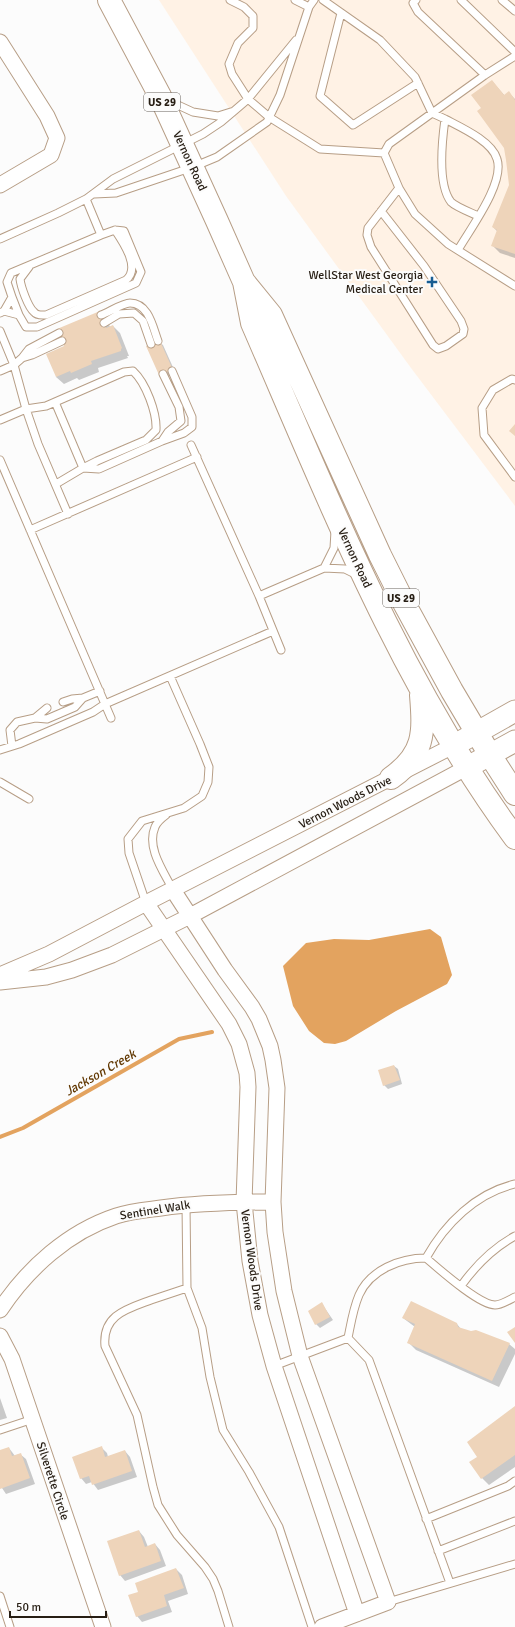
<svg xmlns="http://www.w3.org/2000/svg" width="515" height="1627" viewBox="0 0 515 1627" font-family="Signika,sans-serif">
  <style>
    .built { fill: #fff2e5 }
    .water { fill: #e3a35f }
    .shadow { fill: #0003 }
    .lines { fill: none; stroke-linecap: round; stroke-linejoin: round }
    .stream { stroke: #e3a35f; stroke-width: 4 }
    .building { fill: #eed4ba }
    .lane-casing { stroke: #b79e86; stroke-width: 9 }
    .street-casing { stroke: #b79e86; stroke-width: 17 }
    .secondary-casing { stroke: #b79e86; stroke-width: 23 }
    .primary-casing { stroke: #b79e86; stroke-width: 24 }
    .lane { stroke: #fff; stroke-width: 7 }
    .street { stroke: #fff; stroke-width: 15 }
    .secondary { stroke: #fff; stroke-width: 21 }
    .primary { stroke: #fff; stroke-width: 22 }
    .poi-dot { fill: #185d92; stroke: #fcfcfc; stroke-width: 1.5 }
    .labels { text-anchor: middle; stroke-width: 4; stroke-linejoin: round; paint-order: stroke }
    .shield { fill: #fcfcfc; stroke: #67615a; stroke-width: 1 }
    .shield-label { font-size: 11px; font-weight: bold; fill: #271e14 }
    .street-label { font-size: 12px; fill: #271e14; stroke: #fcfcfc }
    .poi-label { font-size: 12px; fill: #271e14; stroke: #fcfcfc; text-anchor: end }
    .water-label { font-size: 13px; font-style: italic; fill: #613700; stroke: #fcfcfc }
  </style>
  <rect width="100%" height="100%" fill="#fcfcfc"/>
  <path class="built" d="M159,0H515V506L411,368L286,196Z"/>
  <path class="water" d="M430,929L441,937L452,975L447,984L396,1011L346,1041L335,1044L324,1043L309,1031L293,1006L283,966L306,943L334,939L369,940Z"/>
  <path class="shadow" d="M492,81L505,96L509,93L515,99V258L500,253L493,246L498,232L493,227L510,185L505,148L482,108Z
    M99,312L107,319L110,327L113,326L120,333L129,356H127L128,358L98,368L99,372L79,380L77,378L64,384L56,377L66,346Z
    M159,342L163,345L176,374L164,378Z
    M394,1066L398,1069L402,1084L388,1089L384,1085Z
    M322,1304L333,1320L320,1328L316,1324Z
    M403,1318L457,1324L461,1329L509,1344L515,1349V1354L499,1387L416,1350L408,1342L415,1327Z
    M0,1398L7,1418L0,1420Z
    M515,1407V1467L489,1485L482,1478L479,1458Z
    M9,1448L15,1456L20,1454L26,1459L35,1484L6,1494L0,1485V1451Z
    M102,1448L107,1453L108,1457L125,1451L130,1457L137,1477L98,1490L92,1482L86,1484L81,1478Z
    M139,1531L144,1537L148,1547L155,1544L160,1550L166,1566L125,1581L120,1575Z
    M176,1569L182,1575L188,1594L168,1601L172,1612L142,1622L137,1616Z"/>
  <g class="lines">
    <path class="stream" d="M0,1137L23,1128L179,1039L212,1032"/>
  </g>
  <path class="building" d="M492,80L504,95L509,91L515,100V254L491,246L497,230L492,227L509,185L506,160L504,148L477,111L481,108L471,95Z
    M100,311L106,328L113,325L122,348L121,349V351L91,361L92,364L71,373L70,371L56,377L46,354L64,346L57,329Z
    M160,341L173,370L159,375L146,346Z
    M515,424V436L509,431Z
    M394,1065L400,1080L383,1086L378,1070Z
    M411,1301L457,1323L458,1327L471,1331L476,1330L510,1343L492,1381L407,1343L415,1324L402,1318Z
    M322,1302L330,1317L315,1325L308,1311Z
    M515,1327V1343L507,1332Z
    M515,1406V1455L481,1479L469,1462L477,1457L467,1442Z
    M102,1446L105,1457L125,1450L132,1471L92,1485L89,1476L80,1479L72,1457Z
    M9,1447L12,1456L21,1453L30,1478L0,1489V1450Z
    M139,1530L145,1547L155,1543L161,1561L119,1576L107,1541Z
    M176,1568L184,1588L164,1595L167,1606L136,1617L128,1595L138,1592L135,1583Z"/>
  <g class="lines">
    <g class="lane-casing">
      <path id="lane" d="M230,0L244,7L253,16V28L238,43L229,64L232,74L248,99L269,117L320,149L384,153
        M295,0L309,7
        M323,0L380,40L415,77L432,113L445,119
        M416,0L413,3L418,12L485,75
        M461,0L515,52
        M502,0L515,11
        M341,13L320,96L353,125L418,83
        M515,56L485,75L389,144L384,153L399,188L415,214L448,244L515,286
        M167,100L193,112L218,116L234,111L248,99L296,40
        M94,194L116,193L193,167L217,157L267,122L280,95L309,7L314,0
        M86,199L101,235
        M381,211L424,266L461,321L464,329L463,334L446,346L438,349L433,345L371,247L367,235L368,228L399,188
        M0,239L58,213L86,199L113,179L203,134L221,122L234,111
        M458,250C470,229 505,183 497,159C492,141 460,127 445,119C442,141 437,184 451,202C456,207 472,213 478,216
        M29,267L20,279C21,287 28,307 34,312C37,316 42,315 46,315L126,280C141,268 123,242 115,230
        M12,297L19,315
        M0,313L4,311L12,297L7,282L11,273L101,235L115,230L124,231L141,272L136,283L37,327H26L19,315L4,311
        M101,315C109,312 123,303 130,303C149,303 153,328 158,341
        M104,323L119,314L134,313L143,321L151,344
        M0,331L14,365L26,409L38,444L68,514
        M22,358L29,349L59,333
        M0,371L14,365L22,358L32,355L62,341
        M515,380L512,379L493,390L482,408L484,435L515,477
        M55,402L83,468L56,484
        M0,420L26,409L46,406L124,372L133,371C146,383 157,413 156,430L146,440L97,461L83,468
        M162,441L184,433L192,427V417L172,371
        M191,445L259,596L281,650
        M0,460L111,718
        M83,468L99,469L162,441L168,432L181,421L179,407L163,374
        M30,530L197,457
        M335,531L334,548L324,568L345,569L357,575
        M259,596L324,568
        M63,702L72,699L83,698
        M35,718L47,708
        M12,746L10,730L17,722L35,718L47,719L75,707L83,698L100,691
        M0,750L19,744L93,712L105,704L273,631
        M0,782L29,799
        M166,815C162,818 157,822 155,827C146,848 164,872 173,890
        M146,903L129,853L128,839L142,821L184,808L202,796L208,782L209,767L200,744L170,676
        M186,1205L187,1288L202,1328L210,1377L223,1430L249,1472L279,1527L312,1627
        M426,1258C445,1224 476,1193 515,1184
        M461,1286C476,1265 493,1248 515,1236
        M187,1288C175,1292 163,1296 151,1300C127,1309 102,1315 105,1346L137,1415L153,1487L158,1505L177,1535L205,1567L213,1579L218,1591L229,1627
        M348,1338L369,1360L450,1583
        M274,1366L348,1338C351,1323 353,1309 359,1295C370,1270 400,1258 426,1258C439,1269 479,1305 495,1305C501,1305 509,1300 515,1297
        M0,1430L33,1419
        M426,1519L508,1486L515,1481
        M438,1551L515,1521
        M0,1596L10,1627
        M388,1602L515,1564"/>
    </g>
    <g class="street-casing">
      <path id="street" d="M0,42L47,116L57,138L51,155L0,185
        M173,890L225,970L252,1007L259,1019L270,1046L273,1060L277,1088L273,1202L275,1232L284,1291L300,1356L388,1602L322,1627
        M146,903L229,1024L239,1044L247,1073L248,1087L244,1202L250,1261L260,1315L274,1366L357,1614
        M0,975L49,954L146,903L453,746
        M0,982L46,977L72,970L112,955L190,916L466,768
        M0,1310C28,1268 68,1232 116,1216C131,1211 146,1210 161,1208C198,1203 236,1202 273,1202
        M0,1336L12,1359L103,1627"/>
    </g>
    <g class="secondary-casing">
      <path id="secondary" d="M453,746L515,711
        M466,768L515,741"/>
    </g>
    <g class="primary-casing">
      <path id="primary" d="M109,0L160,96L217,221L244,282L252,323C329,500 400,682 515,838
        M245,283L271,315L380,555L404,603L452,691L490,755L515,794
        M391,778C425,754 424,733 421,695"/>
    </g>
    <use href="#lane" class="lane"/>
    <use href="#street" class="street"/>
    <use href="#secondary" class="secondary"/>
    <use href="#primary" class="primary"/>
  </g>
  <path class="poi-dot" d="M430 276h4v4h4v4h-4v4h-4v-4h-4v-4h4z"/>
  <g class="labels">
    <g class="shield">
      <rect x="144" y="93" width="36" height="18" rx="3"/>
      <rect x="383" y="589" width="36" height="18" rx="3"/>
    </g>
    <g class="shield-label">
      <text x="162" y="106">US 29</text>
      <text x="401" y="602">US 29</text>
    </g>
    <g class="street-label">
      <text transform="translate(190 161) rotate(65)" y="4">Vernon Road</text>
      <text transform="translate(355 558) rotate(65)" y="4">Vernon Road</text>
      <text transform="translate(345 802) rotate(-27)" y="4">Vernon Woods Drive</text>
      <text transform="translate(155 1210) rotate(-9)" y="4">Sentinel Walk</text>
      <text transform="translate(252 1260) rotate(82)" y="4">Vernon Woods Drive</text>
      <text transform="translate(53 1481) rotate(72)" y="4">Silverette Circle</text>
    </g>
    <g class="poi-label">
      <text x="423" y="279">WellStar West Georgia<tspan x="423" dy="14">Medical Center</tspan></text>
    </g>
    <g class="water-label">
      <text transform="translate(100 1072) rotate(-30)" y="5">Jackson Creek</text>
    </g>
  </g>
  <path d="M10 1611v6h96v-6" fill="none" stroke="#271e14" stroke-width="2"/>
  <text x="16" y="1611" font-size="12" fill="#271e14" stroke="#fcfcfc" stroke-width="3" paint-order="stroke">50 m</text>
</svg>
